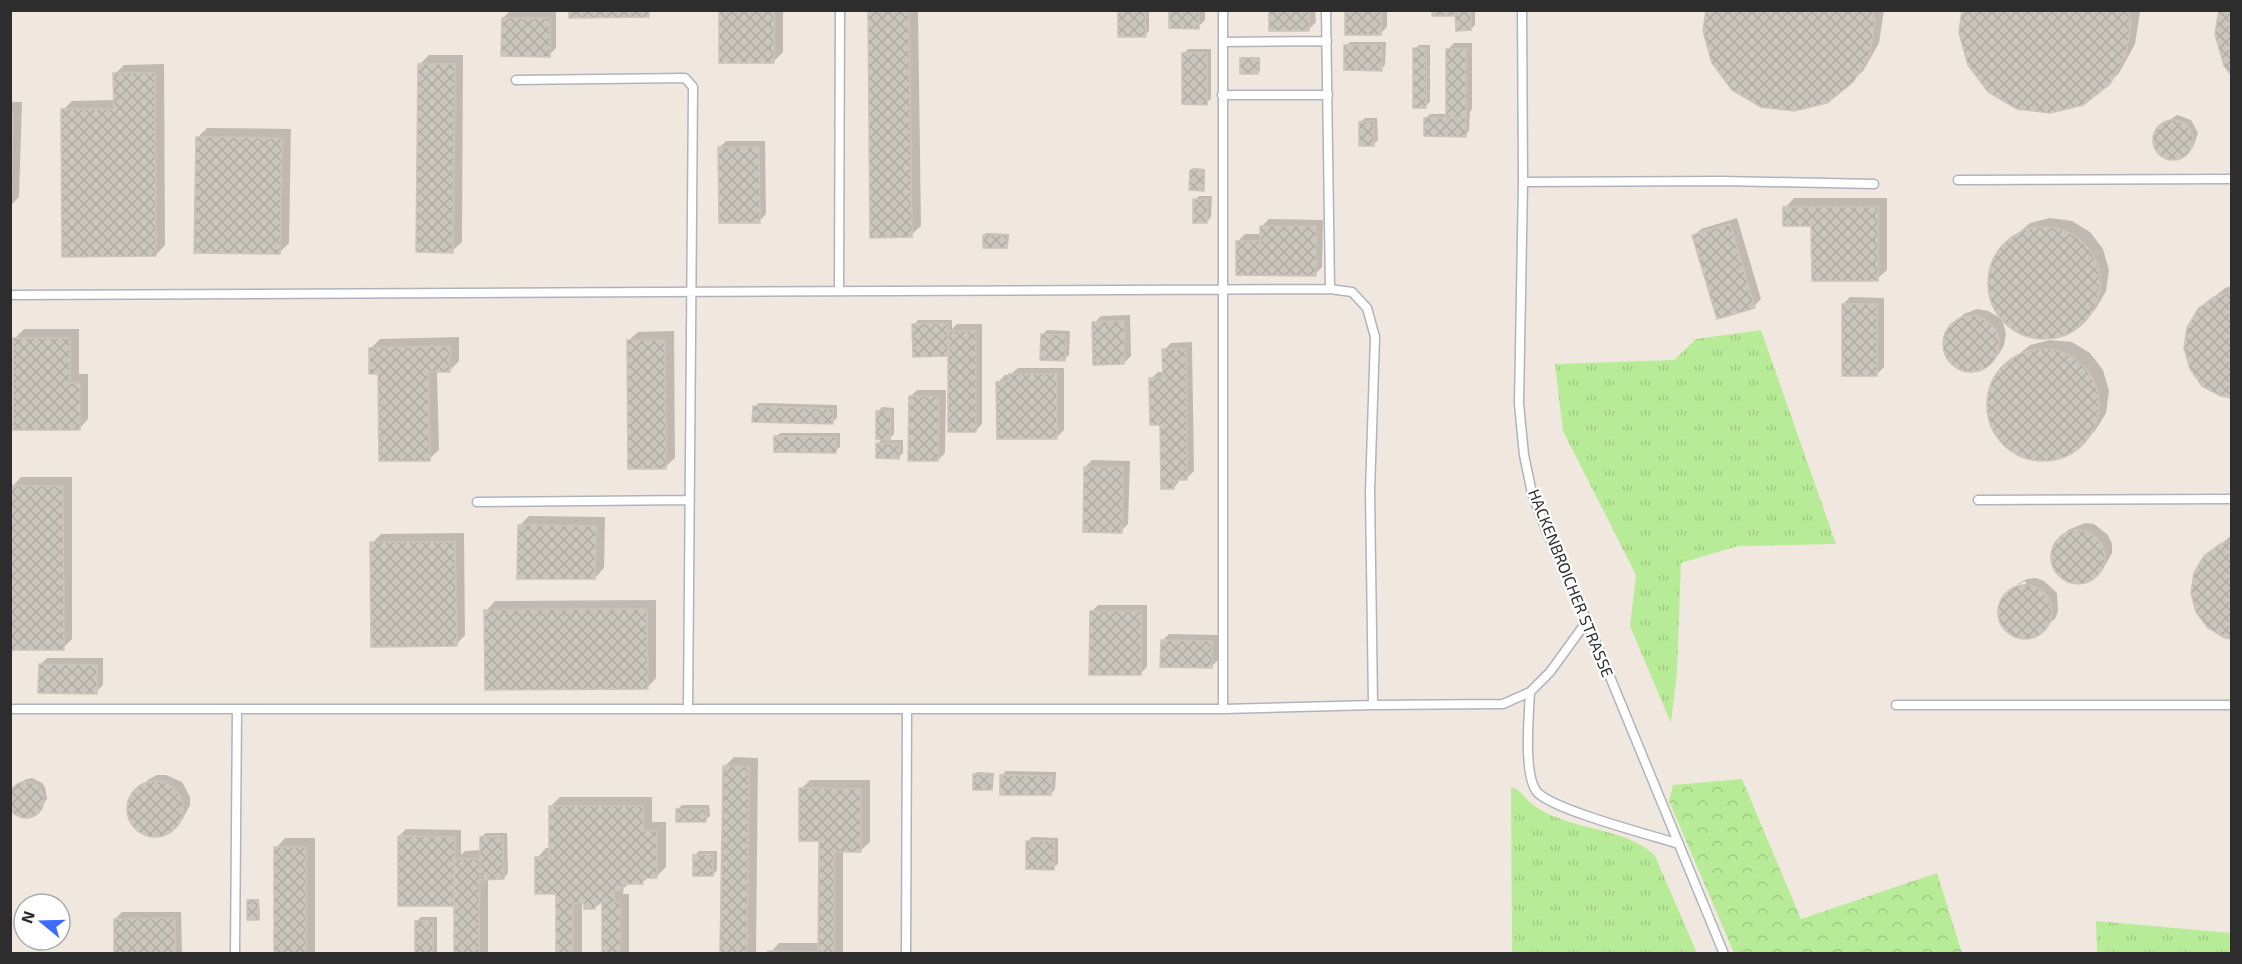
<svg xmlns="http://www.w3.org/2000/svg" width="2242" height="964" viewBox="0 0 2242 964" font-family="'Exo 2',sans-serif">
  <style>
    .grass { fill: url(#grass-tufts) }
    .forest { fill: url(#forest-crowns) }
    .shadow { fill: #0003 }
    .building { fill: url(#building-cross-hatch); stroke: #ccc4b8; stroke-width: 1.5 }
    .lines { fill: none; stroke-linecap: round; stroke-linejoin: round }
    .service-casing { stroke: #afb3be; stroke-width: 11 }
    .service { stroke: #fff; stroke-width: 8 }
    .labels { text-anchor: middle; stroke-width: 4.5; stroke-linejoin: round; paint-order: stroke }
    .street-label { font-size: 16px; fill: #2d2d2d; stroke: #fff }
  </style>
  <defs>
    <pattern id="grass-tufts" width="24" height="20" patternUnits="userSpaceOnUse" patternTransform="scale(1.5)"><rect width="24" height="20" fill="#b8eb97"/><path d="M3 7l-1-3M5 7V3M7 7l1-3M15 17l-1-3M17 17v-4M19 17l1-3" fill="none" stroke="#9eca82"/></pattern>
    <pattern id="forest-crowns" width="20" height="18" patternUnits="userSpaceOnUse" patternTransform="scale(1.5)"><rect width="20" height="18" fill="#b8eb97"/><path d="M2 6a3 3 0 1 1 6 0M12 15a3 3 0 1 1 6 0" fill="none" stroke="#9eca82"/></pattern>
    <pattern id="building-cross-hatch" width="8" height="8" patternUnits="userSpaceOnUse" patternTransform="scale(1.5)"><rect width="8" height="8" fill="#cbc6bd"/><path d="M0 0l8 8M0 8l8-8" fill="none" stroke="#afaaa3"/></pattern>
  </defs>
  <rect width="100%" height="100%" fill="#f0e8df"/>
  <path class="grass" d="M1761,330L1836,544L1738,546L1681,563L1677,673L1671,723L1630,626L1636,575L1563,431L1555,364L1674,360L1696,339Z
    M1511,787C1525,793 1522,796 1532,804C1539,810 1552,816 1561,819C1589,830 1634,833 1655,856L1697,953H1512Z
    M2096,921L2231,933V953H2097Z"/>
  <path class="forest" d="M1742,779L1801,919L1937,873L1962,953H1734L1669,801L1673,785Z"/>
  <path class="shadow" d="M720,10H783V52L773,62Z
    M869,10H918L921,226L911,235Z
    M1120,10H1149V31L1145,35Z
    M1171,10H1205V20L1198,27Z
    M1270,10H1315L1316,22L1309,29Z
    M1347,10H1387V27L1380,34Z
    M1434,10H1475V25L1471,29L1457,15H1434Z
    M1708,10H1884L1879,43L1863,71L1852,81Z
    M1964,10H2140V12L2135,44L2119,73L2109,83Z
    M510,11L556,12V48L549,55L503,18Z
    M1350,42H1386L1385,65L1381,69L1346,46Z
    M1454,43H1472V109L1470,112L1469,131L1465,135L1426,118L1430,114H1447V50Z
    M1419,45H1430V102L1425,106L1415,49Z
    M1188,49H1211V99L1206,103L1184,53Z
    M429,55H463L462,242L452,251L420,64Z
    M1244,57H1260V71L1258,72L1242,58Z
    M164,64L165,245L156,255L63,110L72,101L115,100V74L124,65Z
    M10,102H22L19,197L10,206Z
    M2177,115L2191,120L2198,133L2193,147L2188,152L2174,159L2167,158L2161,154L2154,141L2159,127Z
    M1365,118H1377L1378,140L1374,144L1360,122Z
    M207,128L291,129L289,243L280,252L198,137Z
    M726,141H765L766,214L759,221L719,148Z
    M1193,168L1205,169V187L1203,189L1191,170Z
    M1199,196H1212L1211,217L1207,222L1195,200Z
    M1794,198H1887V270L1877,279L1813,224L1785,208Z
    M1737,218L1761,299L1754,306L1694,236L1701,229Z
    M2050,218L2072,221L2090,232L2103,249L2109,270L2106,291L2095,310L2068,333L2047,338L2025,335L2007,325L1994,308L1989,287L1992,266L2002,247L2030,223Z
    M1269,219L1323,220L1322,267L1315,274L1238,241L1245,234H1261L1262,226Z
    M986,233L1009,234L1008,245L1007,247L985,235Z
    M2232,286V396L2199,310L2225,288Z
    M1850,297L1884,298V367L1877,374L1843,304Z
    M1977,309L1988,311L2002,319L2006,334L2004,345L1999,354L1983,368L1973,371L1962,369L1953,364L1947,356L1944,346L1946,335L1951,326L1964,314Z
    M1130,315L1131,356L1124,363L1094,323L1101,316Z
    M918,320H952V329L957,324H982V424L975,431L950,355L914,325Z
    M24,329H79V374H88V419L79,429L14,339Z
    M1047,330L1070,331L1069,355L1064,359L1043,334Z
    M674,331L675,458L665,467L628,341L638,332Z
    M459,337V361L450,370L437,371L439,450L429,459L379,372L371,348L380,339Z
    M2050,340L2072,342L2090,353L2103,370L2109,391L2106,413L2095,431L2067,455L2046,460L2025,457L2007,446L1994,429L1988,408L1991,387L2002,368L2030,345Z
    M1192,342L1194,471L1187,478H1181L1174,488L1151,379L1158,372H1164V350L1171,343Z
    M1018,368H1064V430L1057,437L998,382L1005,375H1010Z
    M917,390H946L945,453L938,460L910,397Z
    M759,403L837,405V418L832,422L754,407Z
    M882,407L894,408V434L888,440H903V453L899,457L877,444L883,438L878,412Z
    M780,433H840V447L835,451L776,437Z
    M1092,460L1130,461L1128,524L1121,531L1085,467Z
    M21,477H72V639L63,648L12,487Z
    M529,516L605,517L604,568L595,578L519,526Z
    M2085,523L2094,524L2108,535L2112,544V553L2103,569L2096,576L2088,581L2070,582L2062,578L2056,571L2052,554L2055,545L2068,530Z
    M464,533L465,635L456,645L372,543L381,534Z
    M2232,535V637L2205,557Z
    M2036,578L2044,581L2057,593L2058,611L2055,619L2032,637L2015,635L2002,623L2000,614L2001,605L2012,590L2026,584L2025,581L2017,585L2019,583L2027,579Z
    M656,600V678L647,688L486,611L495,601Z
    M1098,605H1147V667L1140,674L1091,612Z
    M1169,634L1219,635L1218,660L1211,667L1162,641Z
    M47,658H103V685L96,692L40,665Z
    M734,757L758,758L756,954H721L724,767Z
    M1006,771L1056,772L1055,789L1051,794L1002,775Z
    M977,772L994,773L993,787L992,789L975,774Z
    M157,775H166L182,782L190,797V805L182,820L174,828L159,835H151L136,827L129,810L130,801L134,793L149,779Z
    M32,778L42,783L45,787L47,799L35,814L25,817L14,813L10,808V792L17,784L27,779Z
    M810,780H870V842L860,851H843V954H769L779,943H820V840L801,789Z
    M560,797H652V822H666V867L656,877H648L642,883H629L623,889V894H629V954H604V901L594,908L582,901V954H557V892L537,858L546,848H550V807Z
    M682,805H709L710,816L705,820L678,809Z
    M406,829L461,830V855L465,851L481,850V837L486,833H507L508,873L504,878H488V954H456L455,905L399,836Z
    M1032,837L1058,838V864L1053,868L1027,842Z
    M285,838H315V954H276V848Z
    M699,851H717V870L713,875L695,855Z
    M250,899H259L260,916L258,918L248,901Z
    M122,912H181L182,954H115V919Z
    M421,917H437V952L435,954H417L416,922Z"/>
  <path class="building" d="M569,10H649V17L569,18Z
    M719,10H774V63H719Z
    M868,10H909L912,237L870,238Z
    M1118,10H1145L1146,37H1118Z
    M1169,10H1199V29L1169,28Z
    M1269,10H1309V31H1269Z
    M1345,10H1381V35H1345Z
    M1432,10H1455V16H1432Z
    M1455,10H1471V30L1456,31Z
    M1706,10H1872L1875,20L1870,54L1853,82L1827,103L1794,111L1761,107L1732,90L1712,63L1703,31Z
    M1962,10H2128L2131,22L2126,55L2110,84L2083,105L2050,113L2017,109L1988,92L1968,65L1959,33Z
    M2219,10H2232V76L2224,66L2215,34Z
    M502,18H550V57L501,56Z
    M1344,45H1382V71L1344,70Z
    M1413,48H1426V108H1413Z
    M1446,49H1466V118H1446Z
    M1182,53H1207V105L1182,104Z
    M1240,58H1259L1258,74H1240Z
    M418,64H455L453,253L416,252Z
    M113,73H155L156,256L62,257L61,109H114Z
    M10,111H13L11,208H10Z
    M1424,118H1466V137L1424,136Z
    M2153 140a20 20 0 1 1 40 0a20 20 0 1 1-40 0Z
    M1374,121V146H1359V122Z
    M196,137L282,138L280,254L194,253Z
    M718,147H759L760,223H719Z
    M1190,170H1204V191L1189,190Z
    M1193,199L1208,200L1207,223H1193Z
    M1783,207H1878V281H1812L1811,226H1783Z
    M1730,224L1755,308L1717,319L1692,235Z
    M1260,226H1316V276L1236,275V241H1260Z
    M1988 283a56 56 0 1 1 112 0a56 56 0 1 1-112 0Z
    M983,235H1008L1007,248H983Z
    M2232,292V398L2221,396L2202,386L2190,369L2184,348L2187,328L2198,309L2214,297Z
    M1842,304H1877V376H1842Z
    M1943 344a28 28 0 1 1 56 0a28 28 0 1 1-56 0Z
    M1124,321V364L1093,365L1092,322Z
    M948,323L949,356L913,357L912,324Z
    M948,331H976V432H948Z
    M1041,334L1066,335L1065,361L1040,360Z
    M13,338H70V383H80V430H13Z
    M627,340H665L666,469H628Z
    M450,346V372H428L430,461H379L378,374H369V348Z
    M1162,349H1186L1187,480H1174V489H1161L1160,425H1150L1149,378H1163Z
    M1987 405a56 56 0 1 1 112 0a56 56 0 1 1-112 0Z
    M1009,374H1057V439H997L996,382L1009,381Z
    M909,396H939L938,461H908Z
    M753,406L833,409V424L752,422Z
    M876,411H891L890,440L876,439Z
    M774,436L836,437V453L774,452Z
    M876,443L900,444L899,459L876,458Z
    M1084,467H1123L1122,533L1083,532Z
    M10,486H63L64,650H10Z
    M518,525L596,526L595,579H517Z
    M2051 557a27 27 0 1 1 54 0a27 27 0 1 1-54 0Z
    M2232,541V639L2225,638L2208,628L2196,612L2191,593L2194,573L2204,556L2220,544Z
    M370,542H455L457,646L371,647Z
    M1998 612a27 27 0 1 1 54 0a27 27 0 1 1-54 0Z
    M647,609L648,689L485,690L484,610Z
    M1090,611H1141V675H1089Z
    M1161,640L1212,641V668L1160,667Z
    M39,664L97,665V694L38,693Z
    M723,766L749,767L747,954H720Z
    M973,774H992V790H973Z
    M1000,775L1052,776L1051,795H1000Z
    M127 809a28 28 0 1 1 56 0a28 28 0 1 1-56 0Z
    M8 800a18 18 0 1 1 36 0a18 18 0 1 1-36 0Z
    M799,788L861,789V852H834V954H768V951L818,952L819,841H799Z
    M549,806H643V831H657V878H642L643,884H623V891H614V902H620V954H602V902H595V909H584V903H573V954H556V894H535V857H549Z
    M676,809H706V822H676Z
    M398,836L455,837L454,906H398Z
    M503,836L504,879L480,880V837Z
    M1026,841H1054V870L1026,869Z
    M274,847H306V954H274Z
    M713,854V876H693V855Z
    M454,859H480L479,954H454Z
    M247,900H258L259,920H247Z
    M175,918V954H114V919Z
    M415,921H433V954H415Z"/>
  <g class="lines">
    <g class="service-casing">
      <path id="service" d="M1326,10L1330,289
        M1522,10L1523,182L1519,404L1524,455L1532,493L1546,530L1587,621L1724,954
        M1224,42L1327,41
        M1222,95H1328
        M1958,180L2232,179
        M1523,182L1723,181L1874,184
        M839,290L840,10
        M10,295L1330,289L1352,292L1367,308L1375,337L1370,492L1373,705L1223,709H688
        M1978,500L2232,499
        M477,502L690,500
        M1530,692C1529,715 1523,775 1537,792C1553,810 1651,835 1679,844
        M1373,705L1503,704L1530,692L1550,672L1587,621
        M1896,705H2232
        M10,709H688L693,87L685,78L516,80
        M1223,709V10
        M235,954L237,709
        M906,954L907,710"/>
    </g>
    <use href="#service" class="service"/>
  </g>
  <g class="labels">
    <g class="street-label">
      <text transform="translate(1571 583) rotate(68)" y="6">HACKENBROICHER STRASSE</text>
    </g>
  </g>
  <rect width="2242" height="964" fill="none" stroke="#2d2d2d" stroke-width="24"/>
  <g transform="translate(42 922) rotate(289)"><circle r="28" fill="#ffffff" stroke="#ababab" stroke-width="1.5"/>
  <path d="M0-4.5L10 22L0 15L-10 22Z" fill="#3d6cff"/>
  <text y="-9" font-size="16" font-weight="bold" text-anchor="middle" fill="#2d2d2d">N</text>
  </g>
</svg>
